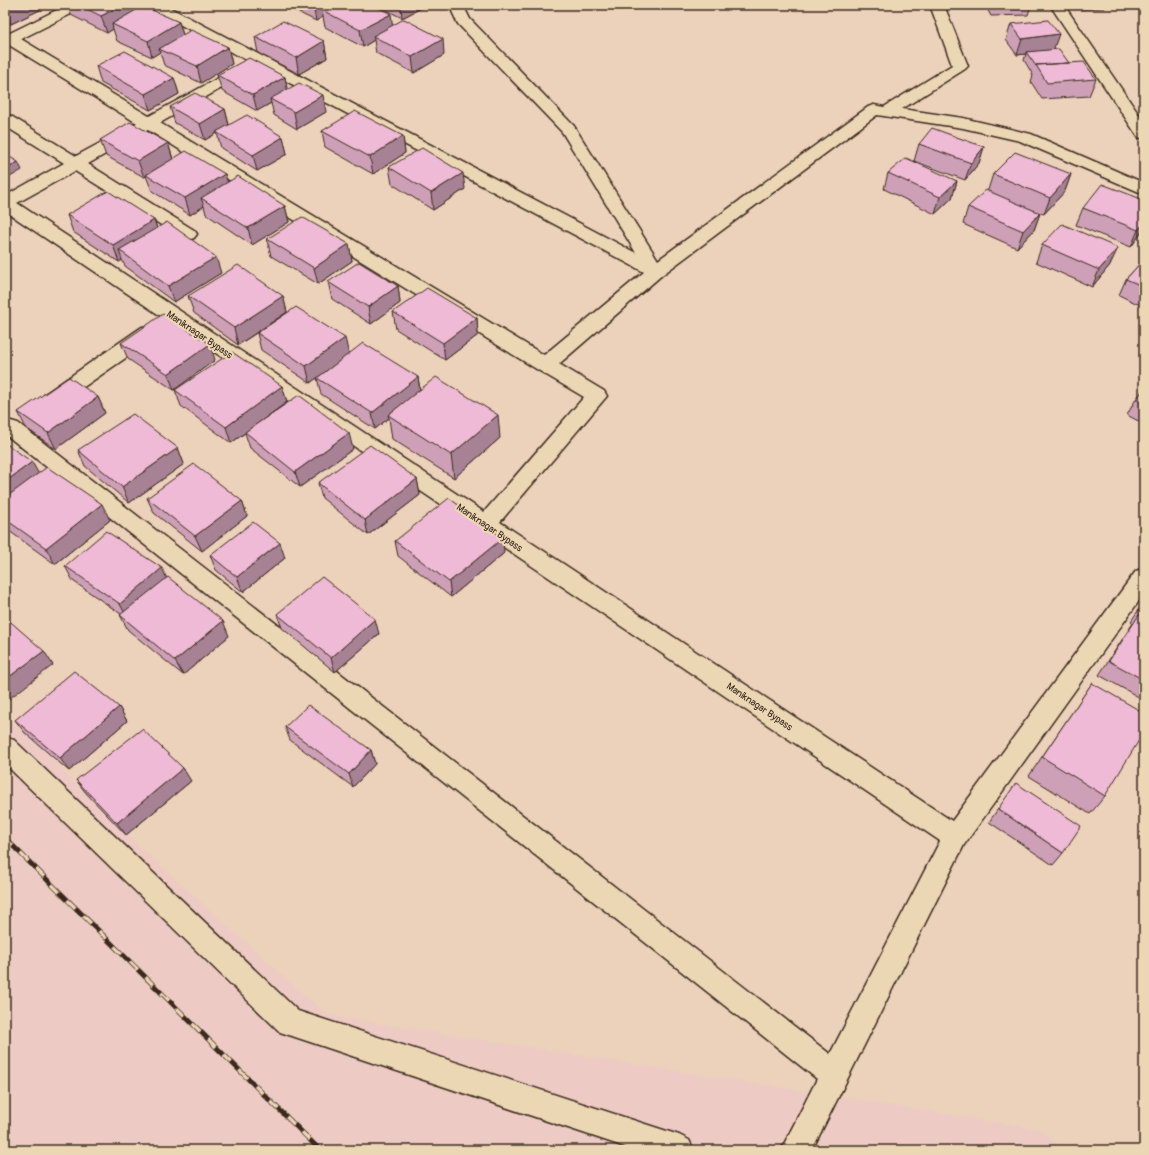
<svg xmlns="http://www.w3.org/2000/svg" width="1149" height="1155" viewBox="0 0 1149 1155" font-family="Pangolin,sans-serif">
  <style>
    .built { fill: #edcac3 }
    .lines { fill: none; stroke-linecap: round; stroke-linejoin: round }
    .street-casing { stroke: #3b2a1e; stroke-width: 3 }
    .street { fill: #ecd7b5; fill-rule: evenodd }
    .rail-casing { stroke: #3b2a1e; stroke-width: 5 }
    .rail { stroke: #ecd7b5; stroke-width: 3.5; stroke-dasharray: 11; stroke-linecap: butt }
    .wall { fill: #cda0b7; stroke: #3b2a1e }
    .shaded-wall { fill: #a78295; stroke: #3b2a1e }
    .building { fill: #eebad5; stroke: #3b2a1e }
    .labels { text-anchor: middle; stroke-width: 4; stroke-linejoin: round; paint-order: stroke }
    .street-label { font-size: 10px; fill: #3b2a1e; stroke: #ecd7b5 }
  </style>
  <rect width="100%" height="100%" fill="#ecd1bb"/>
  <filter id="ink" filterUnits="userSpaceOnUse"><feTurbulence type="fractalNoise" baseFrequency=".025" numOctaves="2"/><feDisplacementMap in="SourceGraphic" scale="8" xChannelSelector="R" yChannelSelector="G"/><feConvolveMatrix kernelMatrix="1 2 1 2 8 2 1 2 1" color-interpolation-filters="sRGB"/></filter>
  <g filter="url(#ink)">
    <path class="built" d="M5,717L25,733L126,835L326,1015L1038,1129L1066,1150H5Z"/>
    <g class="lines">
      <g class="street-casing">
        <path id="street" d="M67,5H85L83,8L21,39L149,116L240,66L245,64L250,66L253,69L250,72L160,123L544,355L644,272L149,8L147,5H165L636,253L562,132L458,24L449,5H463L470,19L574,126L658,260L868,107L874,105L884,107L952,65L930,5H944L968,66L965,69L902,109L963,118L1031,134L1144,183V194L1020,141L963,128L877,115L662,275L559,364L604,391L607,396L500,522L952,821L1136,571L1144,568V594L964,845L812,1150H781L817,1079L5,434V422L11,421L18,423L830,1054L940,841L5,211V196L64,163L5,126V114L11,116L76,156L137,123L9,45H5V32L10,33ZM148,130L538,370L584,397L484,512L17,203L75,171L182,238L188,240L194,238L197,234L194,230L88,164Z
          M1050,5H1064L1144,122V139L1138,137Z
          M149,326L156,327L158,332L156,337L59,404L52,406L45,404L42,399L45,394L142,327Z
          M5,737L14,740L298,1011L679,1135L689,1140L694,1150H634L280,1032L5,764Z"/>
      </g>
      <use href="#street" class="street"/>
      <g class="rail-casing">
        <path id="rail" d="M5,838L320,1150"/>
      </g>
      <use href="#rail" class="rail"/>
    </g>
    <path class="wall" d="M5,5H50L11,24L5,22Z
      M68,5H136L138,9L179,22L183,35L228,47L232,64L201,83L164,65L160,52L152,57L117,41L113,29L107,33L71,15Z
      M283,5H373L392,26L444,55L414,73L376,53L374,40L363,47L325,27L323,17L316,21Z
      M377,5H427L402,18Z
      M985,5H1031L1028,15L991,16Z
      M1079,5H1105L1104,8L1081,9Z
      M1011,24L1054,49L1069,63L1096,79L1089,96L1042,99L1031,82L1033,75L1024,60L1026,54L1017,55L1006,40Z
      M255,37L324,41L327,58L299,74L258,53Z
      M96,66L174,78L179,94L150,110L101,83Z
      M217,75L285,77L287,89L326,112L297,129L274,115L271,103L257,111L222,91Z
      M170,107L225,109L229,125L283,137L287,154L257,171L221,148L217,133L205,140L175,123Z
      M322,131L403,136L405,153L373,174L325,147Z
      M100,140L168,143L173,159L225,174L227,183L285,206L289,222L252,245L206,214L204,206L190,215L152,191L146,176L144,177L106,156Z
      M919,144L984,147L979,163L965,180L914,161Z
      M389,167L465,189L433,210L392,184Z
      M888,173L957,181L952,198L935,214L884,189Z
      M993,174H1071L1065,191L1044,214L1040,213L1034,230L1017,248L963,224L968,207L988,190Z
      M1083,208L1144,229L1131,247L1076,225Z
      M67,215L154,220L157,228L221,273L174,302L125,266L122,260L119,262L73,232Z
      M267,239L349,244L352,261L318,284L271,256Z
      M1042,245L1110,265L1092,287L1036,262Z
      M1144,259V307L1119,295L1126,279Z
      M328,282L398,286L400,303L371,324L332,299Z
      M188,296H283L287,312L349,354L418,377L420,390L500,438L454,478L392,439L389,418L375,429L321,394L317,378L326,371L310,383L261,350L257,333L287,313L238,345L194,313Z
      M393,312L477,318L478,335L445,360L396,329Z
      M121,343L215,360L174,390L128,359Z
      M282,386L287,402L252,427L353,449L300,487L250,448L245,433L231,443L181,406L175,390Z
      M1144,389V424L1127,415L1136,399Z
      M98,397L105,413L56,449L26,428L18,412Z
      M5,443L38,474L110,520L55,564L5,528Z
      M178,448L184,464L129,503L85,466L78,450Z
      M417,479L420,495L368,535L322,498L318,483Z
      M147,498L242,501L247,516L202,551L154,513Z
      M395,541L504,553L451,597L398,556Z
      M210,555L285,558L243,592L216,570Z
      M65,566L166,579L229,636L183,675L128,630L120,615L121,614L73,581Z
      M1144,602V700L1099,675L1133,623L1131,621Z
      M277,614L379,634L335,672L282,628Z
      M1092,683L1105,796L1090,814L1029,776Z
      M119,707L127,721L69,771L25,733L15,720Z
      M285,727L371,750L375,764L353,787L290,740Z
      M76,780L191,781L126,835L86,793Z
      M998,809L1063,853L1053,865L989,822Z"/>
    <path class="shaded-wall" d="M11,5H50L11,24L5,9V8Z
      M123,5H136L140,15L112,24L113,29L107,33L101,16Z
      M313,5H344L322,10L323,17L316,21Z
      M401,5H427L402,18Z
      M391,14L393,30L373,36L374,40L363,47L360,30Z
      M179,22L184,38L159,49L160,52L152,57L148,41Z
      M1059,34L1053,51L1026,52V54L1017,55L1022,39Z
      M443,39L444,55L414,73L412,57Z
      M324,41L327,58L299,74L296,58Z
      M228,47L232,64L201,83L197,66Z
      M285,77L288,94L270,99L271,103L257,111L253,95Z
      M174,78L179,94L150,110L145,94Z
      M323,95L326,112L297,129L294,112Z
      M225,109L229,126L216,132L217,133L205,140L200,124Z
      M403,136L405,153L373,174L370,157Z
      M283,137L287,154L257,171L253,155Z
      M168,143L173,160L146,175V176L144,177L138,161Z
      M984,147L979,163L965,180L971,163Z
      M18,162L22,170L5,180V170Z
      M463,173L465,189L433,210L431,193Z
      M225,174L230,190L201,198L204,206L190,215L185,198Z
      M1071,174L1065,191L1044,214L1050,198Z
      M957,181L952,198L935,214L940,197Z
      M285,206L289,222L252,245L248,228Z
      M1040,213L1034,230L1017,248L1023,231Z
      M154,220L160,237L119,250L122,260L119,262L113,245Z
      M1144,223V229L1131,247L1138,230Z
      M349,244L352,261L318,284L314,268Z
      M1118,248L1110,265L1092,287L1099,270Z
      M216,257L221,273L174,302L168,286Z
      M398,286L400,303L371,324L368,307Z
      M283,296L287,312L238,345L234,328Z
      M477,318L478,335L445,360L443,343Z
      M345,338L349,355L310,383L306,366Z
      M210,344L215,360L174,390L168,374Z
      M418,377L420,393L388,415L389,418L375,429L372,413Z
      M282,386L287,402L231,443L226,427Z
      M98,397L105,413L56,449L48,433Z
      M498,415L500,438L454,478L451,455Z
      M349,433L353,449L300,487L295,472Z
      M178,448L184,464L129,503L122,487Z
      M32,462L41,478L5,504V482Z
      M417,479L420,495L368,535L365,520Z
      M242,501L247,516L202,551L195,536Z
      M102,504L110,520L55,564L46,548Z
      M503,538L504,553L451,597L449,582Z
      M280,543L285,558L243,592L237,577Z
      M162,568L169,583L128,619L120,604Z
      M375,619L379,634L335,672L331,658Z
      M223,621L229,636L183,675L175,661Z
      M44,651L53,665L5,702V680Z
      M119,707L127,721L69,771L60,758Z
      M371,750L375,764L353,787L349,774Z
      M183,768L191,781L126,835L117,823Z"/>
    <path class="building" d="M5,5H11L5,8Z
      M79,5H123L101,16Z
      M332,5H373L391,14L360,30L322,10Z
      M143,6L179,22L148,41L112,24Z
      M404,19L443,39L412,57L373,36Z
      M1048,20L1059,34L1022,39L1011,24Z
      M283,21L324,41L296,58L255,37Z
      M191,30L228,47L197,66L159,49Z
      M1059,49L1069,63L1036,65V66L1026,52Z
      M125,51L174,78L145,94L96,66Z
      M249,58L285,77L253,95L217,75Z
      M1084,62L1096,79L1047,83L1036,65Z
      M299,83L323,95L294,112L270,99Z
      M195,93L225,109L200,124L170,107Z
      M355,111L403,136L370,157L322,131Z
      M247,115L283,137L253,155L216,132Z
      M130,122L168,143L138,161L100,140Z
      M932,128L984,147L971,163L919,144Z
      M422,148L463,173L431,193L389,167Z
      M186,151L225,174L185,198L146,175Z
      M1015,152L1071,174L1050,198L993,174Z
      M5,154L18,162L5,170Z
      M906,158L957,181L940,197L888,173Z
      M238,176L285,206L248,228L201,198Z
      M1102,184L1144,200V223L1138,230L1083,208Z
      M986,190L1040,213L1023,231L968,207Z
      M108,191L154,220L113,245L67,215Z
      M302,217L349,244L314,268L267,239Z
      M167,222L216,257L168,286L119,250Z
      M1062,224L1118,248L1099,270L1042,245Z
      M1144,259V287L1126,279Z
      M359,262L398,286L368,307L328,282Z
      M238,265L283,296L234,328L188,296Z
      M427,288L477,318L443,343L393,312Z
      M296,307L345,338L306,366L257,333Z
      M163,314L210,344L168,374L121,343Z
      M363,343L418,377L372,413L317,378Z
      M232,352L282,386L226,427L175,390Z
      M69,377L98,397L48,433L18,412Z
      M436,377L498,415L451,455L388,415Z
      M1144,389V403L1136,399Z
      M299,395L349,433L295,472L245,432Z
      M133,414L178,448L122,487L78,450Z
      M5,443L32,462L5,482Z
      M370,445L417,479L365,520L318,483Z
      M194,464L242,501L195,536L147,498Z
      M47,467L102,504L46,548L5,519V498Z
      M449,498L503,538L449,582L395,541Z
      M253,522L280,543L237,577L210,555Z
      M106,531L162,568L120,604L65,566Z
      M168,577L223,621L175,661L120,615Z
      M322,577L375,619L331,658L277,614Z
      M1139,615L1144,617V680L1109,661Z
      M5,617L44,651L5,680Z
      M74,671L119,707L60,758L15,720Z
      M1092,683L1144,713V732L1105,796L1042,757Z
      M308,705L371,750L349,774L285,727Z
      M142,729L183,768L117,823L76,780Z
      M1016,783L1081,826L1063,853L998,809Z"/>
  </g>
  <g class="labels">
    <g class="street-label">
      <text transform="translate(200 334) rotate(34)" y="4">Maniknagar Bypass</text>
      <text transform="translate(490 527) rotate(34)" y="4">Maniknagar Bypass</text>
      <text transform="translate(760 706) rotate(34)" y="4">Maniknagar Bypass</text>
    </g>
  </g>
  <rect width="1149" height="1155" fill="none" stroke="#ecd7b5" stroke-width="20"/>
  <rect x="10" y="10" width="1129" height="1135" fill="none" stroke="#3b2a1e" stroke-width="1.5" filter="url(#ink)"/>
</svg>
